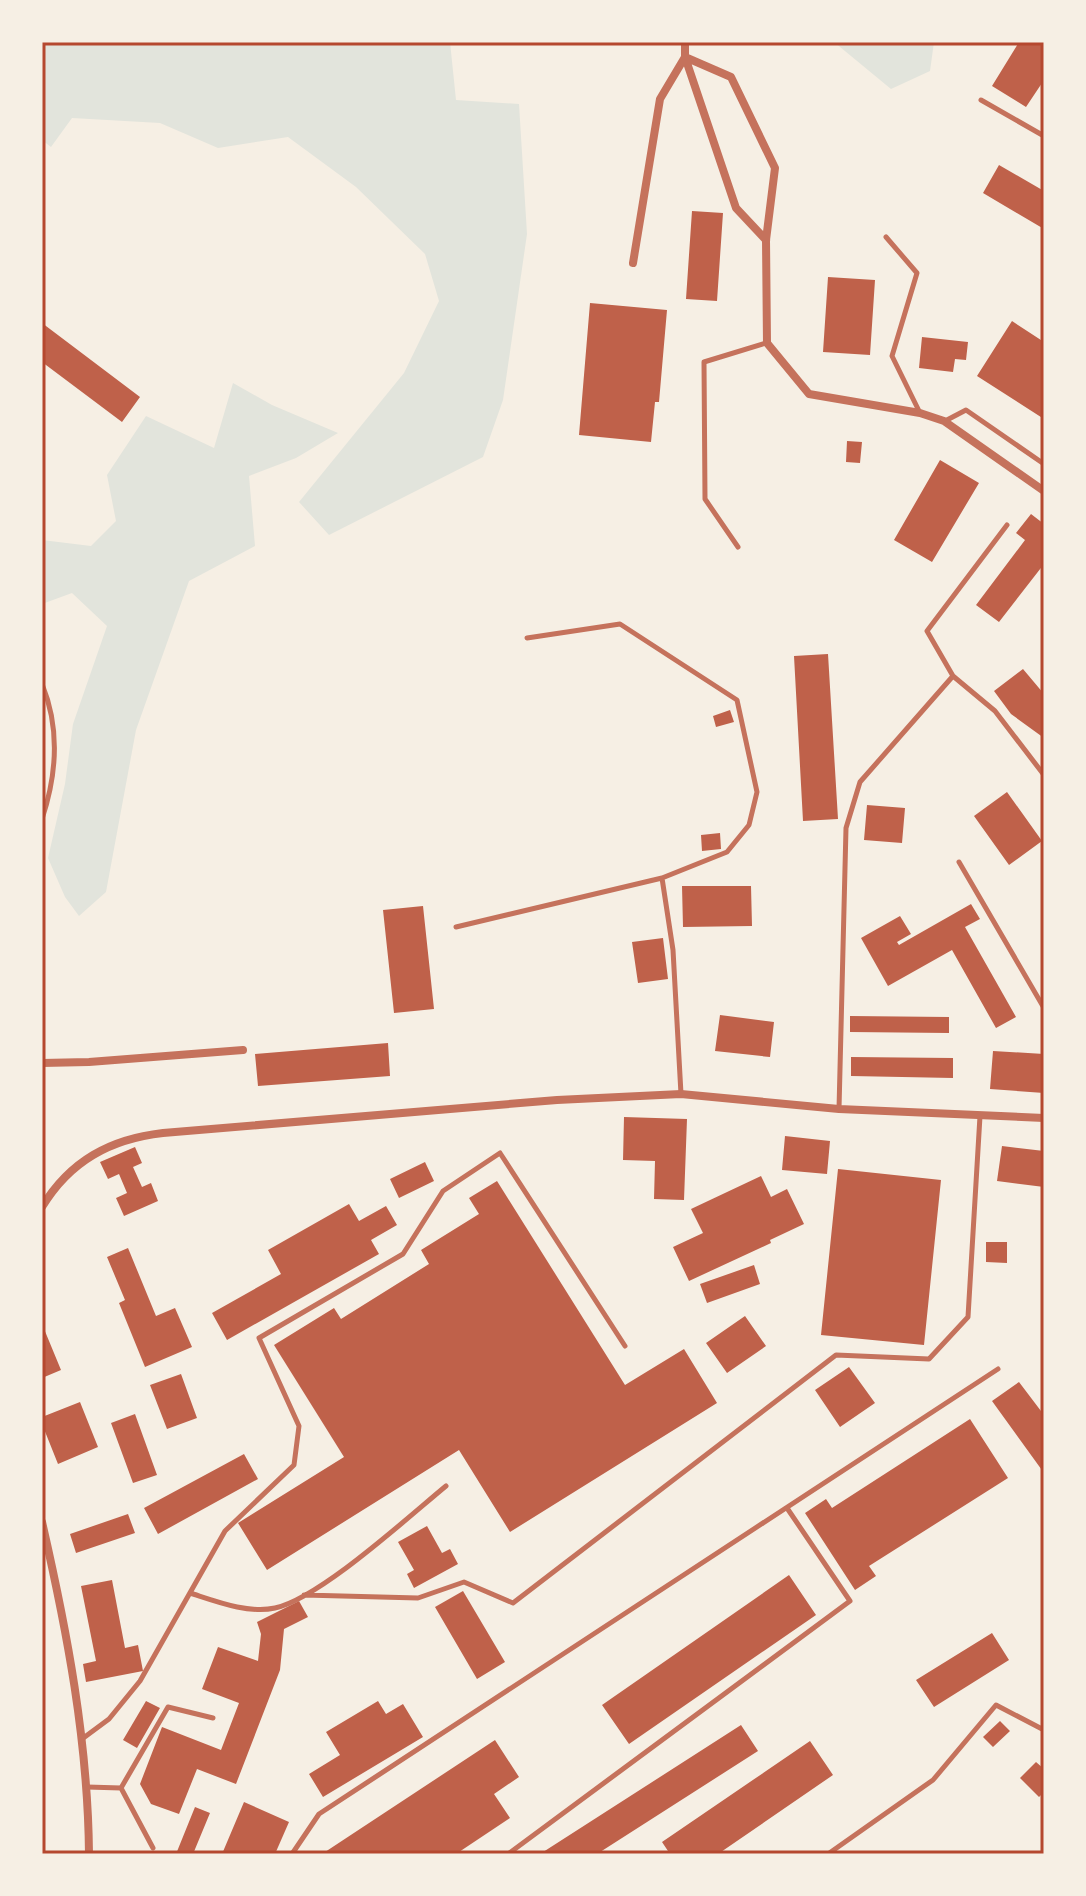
<svg xmlns="http://www.w3.org/2000/svg" width="1086" height="1896" viewBox="0 0 1086 1896" font-family="'Golos Text',sans-serif">
  <style>
    .green { fill: #e2e4dc }
    .building { fill: #bf614a }
    .lines { fill: none; stroke-linecap: round; stroke-linejoin: round }
    .service { stroke: #c5725c; stroke-width: 5 }
    .minor { stroke: #c5725c; stroke-width: 8 }
    .neatline { fill: none; stroke: #b5482f; stroke-width: 3 }
  </style>
  <rect width="100%" height="100%" fill="#f6efe4"/>
  <path class="green" d="M42,42H450L456,100L519,104L527,234L503,400L483,457L329,535L299,502L404,373L439,301L425,254L356,187L288,137L218,148L160,123L72,118L51,147L42,140Z
    M834,42H934L930,71L891,89Z
    M233,383L272,405L338,433L296,458L249,476L255,546L189,581L136,730L106,892L79,916L65,897L48,858L65,784L73,724L107,626L72,593L42,604V540L91,546L116,521L107,475L146,416L214,448Z"/>
  <path class="building" d="M1019,42H1044V80L1026,107L992,86Z
    M999,165L1044,191V229L983,193Z
    M692,211L723,213L717,301L686,299Z
    M828,277L875,280L870,355L823,352Z
    M590,303L667,310L659,402H655L651,442L579,435Z
    M1012,321L1044,342V419L977,376Z
    M42,323L140,397L122,422L42,362Z
    M922,337L968,342L966,360L955,359L953,372L919,368Z
    M847,441L862,442L860,463L846,462Z
    M940,460L979,483L932,562L894,540Z
    M1031,514L1044,524V564L999,622L976,605L1025,540L1016,533Z
    M828,654L838,819L803,821L794,656Z
    M1023,669L1044,694V738L1011,714L994,691Z
    M730,710L734,722L716,727L713,716Z
    M1007,792L1042,841L1009,865L974,816Z
    M867,805L905,808L902,843L864,840Z
    M720,833L721,849L702,851L701,835Z
    M682,886H751L752,926L683,927Z
    M971,904L980,919L965,927L1016,1017L996,1028L952,950L888,986L861,938L900,916L911,934L897,942L899,945Z
    M423,906L434,1009L394,1013L383,910Z
    M663,938L668,979L638,983L632,942Z
    M720,1015L774,1022L770,1057L715,1051Z
    M850,1016L949,1017V1033L850,1032Z
    M388,1043L390,1076L258,1086L255,1054Z
    M993,1051L1044,1054V1093L990,1089Z
    M851,1057L953,1058V1078L851,1076Z
    M624,1117L687,1119L684,1200L654,1199L655,1161L623,1160Z
    M785,1136L830,1141L827,1174L782,1170Z
    M1002,1146L1044,1151V1187L997,1181Z
    M135,1147L142,1163L133,1167L142,1187L151,1183L158,1201L124,1216L116,1198L127,1193L119,1174L108,1179L100,1162Z
    M425,1162L434,1181L399,1198L390,1179Z
    M838,1169L941,1180L924,1345L821,1335Z
    M761,1176L771,1197L787,1189L804,1224L770,1240L771,1243L689,1281L673,1247L703,1233L691,1209Z
    M497,1181L625,1385L684,1349L717,1403L510,1532L459,1450L267,1570L238,1523L344,1457L274,1345L334,1308L341,1319L429,1264L421,1250L479,1214L469,1198Z
    M349,1204L359,1221L386,1206L397,1225L371,1240L379,1254L227,1340L212,1313L281,1274L268,1250Z
    M986,1242H1007V1263L986,1262Z
    M128,1248L156,1316L175,1308L192,1347L145,1367L119,1303L125,1300L107,1257Z
    M754,1265L760,1284L707,1303L700,1284Z
    M745,1316L766,1346L727,1373L706,1343Z
    M42,1324L61,1370L42,1378Z
    M849,1367L875,1403L840,1427L815,1390Z
    M181,1374L197,1418L167,1429L150,1385Z
    M1019,1382L1044,1415V1473L992,1401Z
    M80,1402L98,1447L58,1464L42,1424V1417Z
    M135,1414L157,1475L133,1483L111,1423Z
    M970,1419L1008,1478L869,1566L876,1576L855,1590L805,1513L826,1499L832,1508Z
    M244,1454L258,1479L158,1534L144,1508Z
    M128,1514L135,1533L76,1553L70,1534Z
    M427,1526L442,1553L450,1549L458,1564L414,1588L407,1574L414,1570L398,1542Z
    M789,1575L816,1615L629,1744L602,1705Z
    M112,1580L125,1648L138,1645L143,1671L86,1682L83,1664L96,1661L81,1586Z
    M463,1591L505,1662L477,1679L435,1607Z
    M299,1601L308,1617L284,1629L280,1670L236,1784L197,1769L179,1814L151,1804L140,1784L162,1727L221,1750L239,1703L202,1689L218,1647L258,1661L261,1634L257,1622Z
    M992,1633L1009,1660L934,1707L916,1680Z
    M146,1701L160,1708L137,1748L123,1740Z
    M378,1701L386,1714L403,1704L423,1737L323,1797L309,1774L340,1755L326,1732Z
    M1000,1721L1010,1731L993,1747L983,1737Z
    M741,1725L758,1751L597,1854H540Z
    M495,1740L519,1777L494,1794L510,1818L456,1854H322Z
    M810,1741L833,1775L718,1854H670L662,1842Z
    M1036,1762L1044,1769V1792L1039,1797L1020,1778Z
    M244,1802L289,1822L275,1854H222Z
    M195,1807L210,1813L193,1854H176Z"/>
  <g class="lines">
    <path class="service" d="M981,100L1044,136
      M886,237L917,273L892,356L920,413
      M945,421L966,410L1044,464
      M738,547L705,499L704,362L766,343
      M527,638L620,624L737,700L757,792L749,825L727,852L662,878L673,950L681,1094
      M953,676L995,711L1044,775
      M42,684C60,728 57,774 42,819
      M959,862L1044,1008
      M456,927L662,878
      M839,1109L846,828L860,782L953,676L927,631L1007,525
      M190,1593C215,1601 248,1614 275,1608C320,1598 407,1518 446,1486
      M304,1595L418,1598L464,1582L513,1603L836,1355L929,1359L968,1317L980,1116
      M82,1739L109,1719L140,1681L225,1531L294,1465L299,1426L259,1338L403,1254L443,1191L500,1153L625,1346
      M87,1787L121,1788L153,1848
      M121,1788L168,1707L213,1718
      M292,1854L319,1814L998,1369
      M508,1854L850,1601L787,1508
      M828,1854L933,1780L996,1705L1044,1730"/>
    <path class="minor" d="M685,42V57L736,208L766,240
      M633,263L660,99L685,57L731,77L775,168L766,240L767,343L809,394L920,413L944,421L1044,491
      M42,1063L89,1062L243,1050
      M42,1207C70,1161 110,1139 163,1133L557,1100L681,1094L839,1109L1044,1118
      M42,1522C67,1631 88,1741 89,1854"/>
  </g>
  <rect width="1086" height="1896" fill="none" stroke="#f6efe4" stroke-width="88"/>
  <rect x="44" y="44" width="998" height="1808" class="neatline"/>
</svg>
